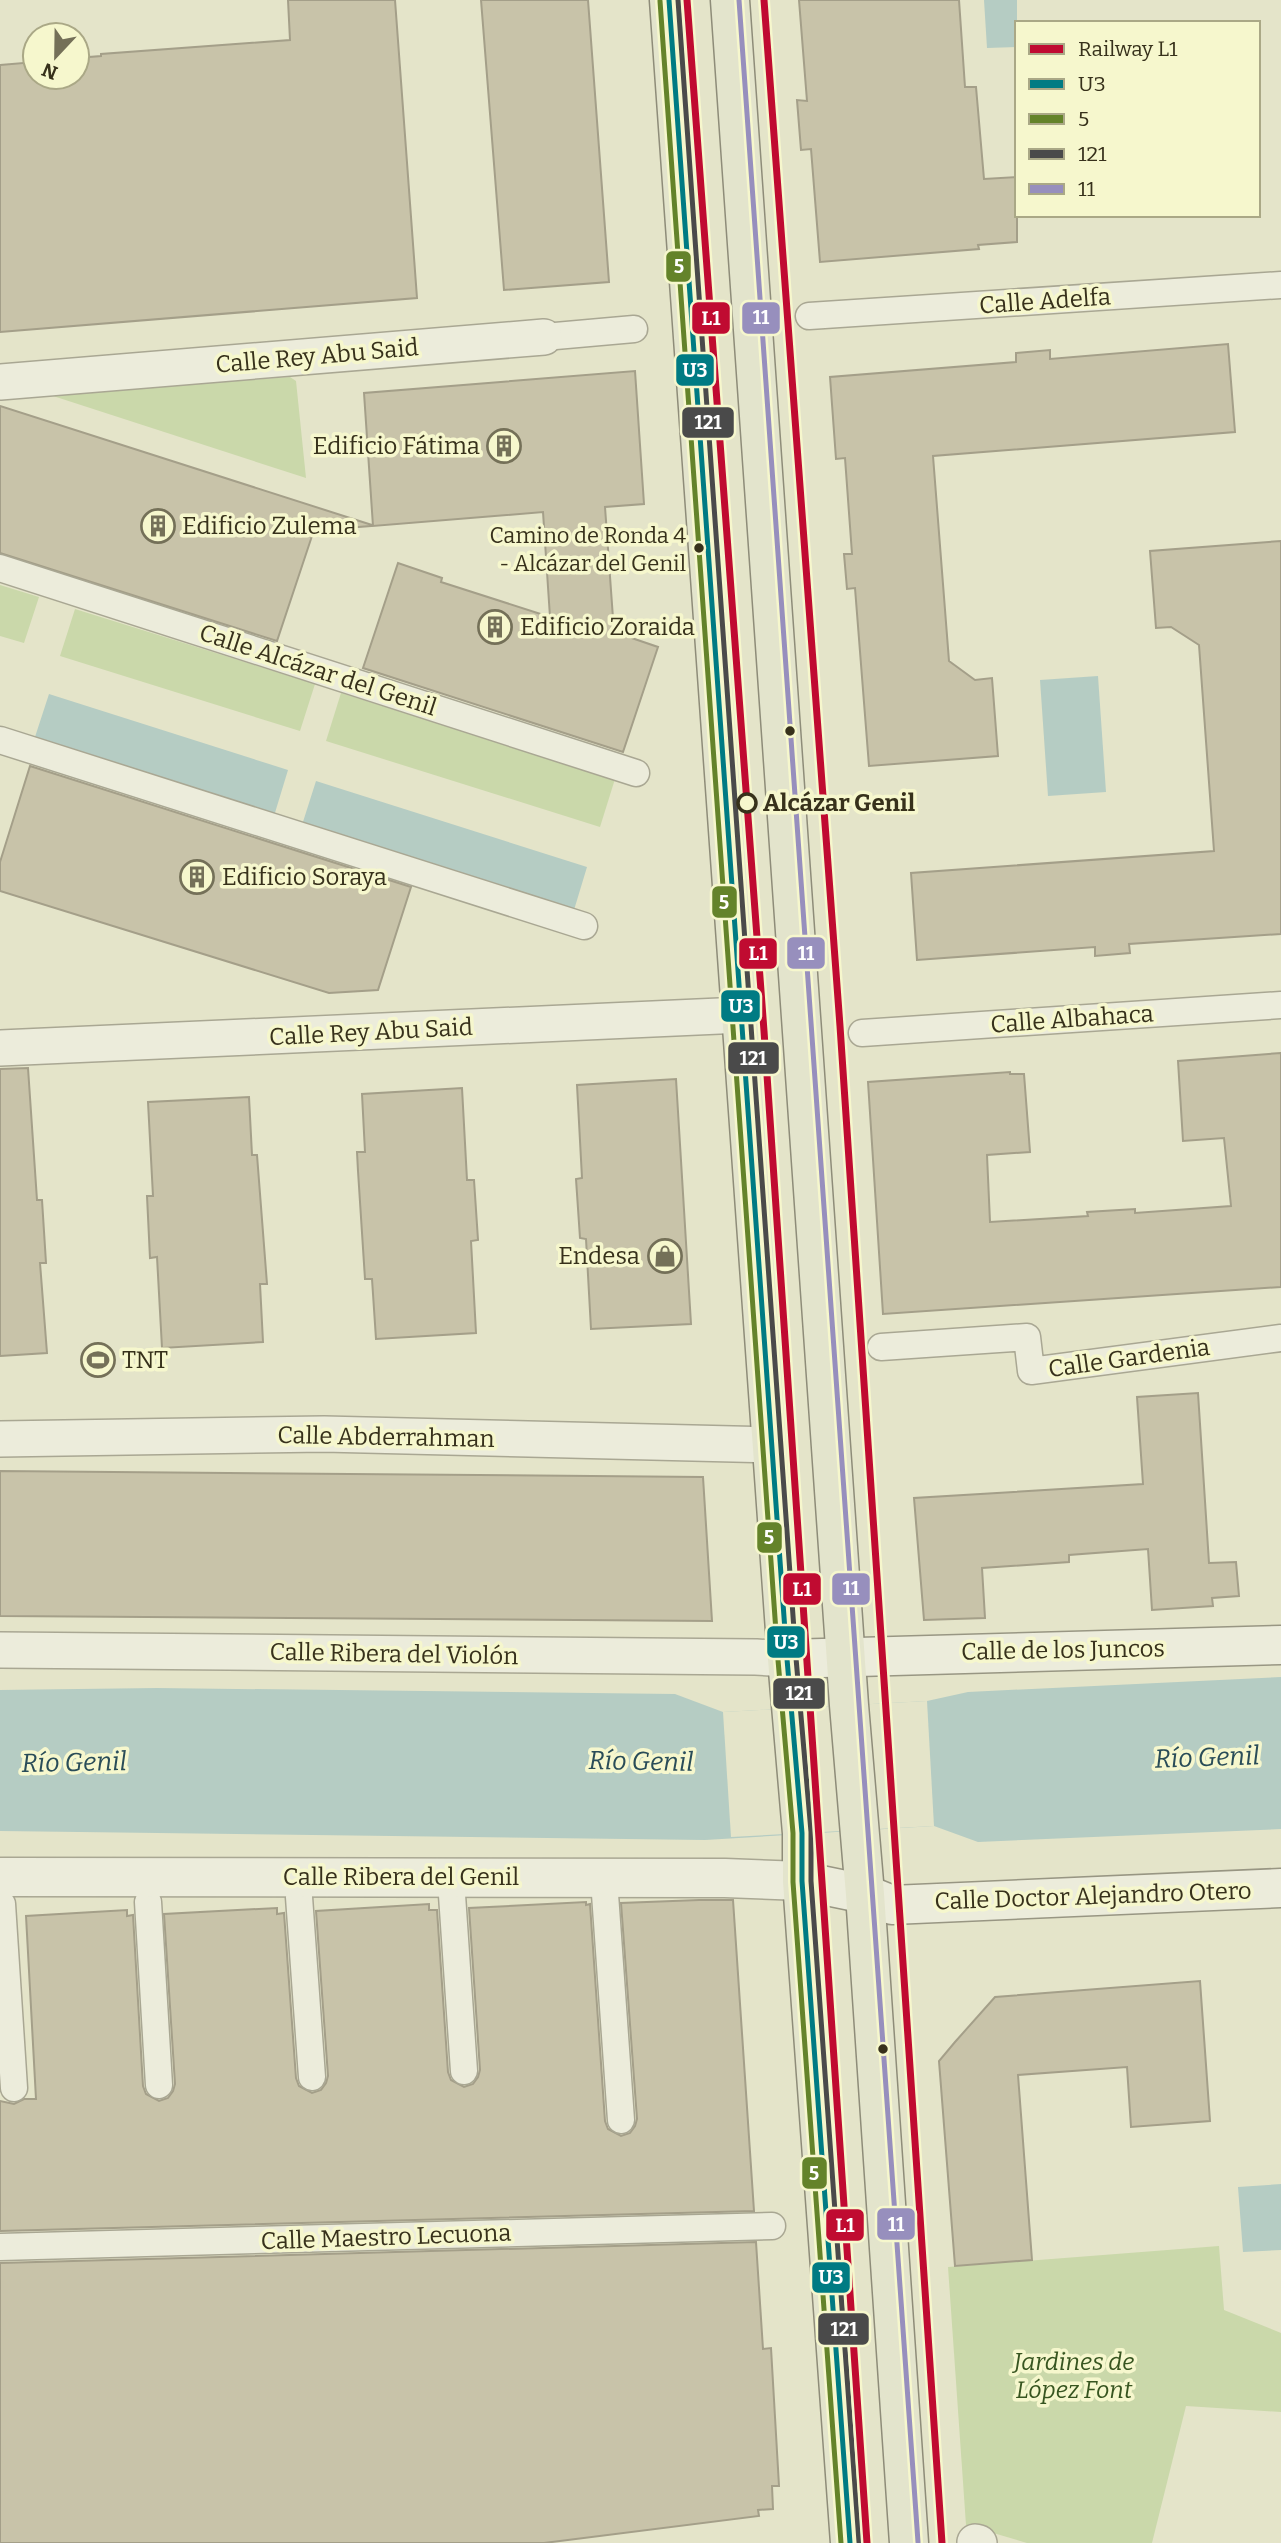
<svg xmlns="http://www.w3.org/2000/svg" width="1281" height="2543" viewBox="0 0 1281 2543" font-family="Bitter,serif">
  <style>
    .green { fill: #cad8aa }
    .water { fill: #b5ccc3 }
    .pier { fill: #e4e4c9 }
    .building { fill: #c8c3a9; stroke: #a49f89; stroke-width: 2 }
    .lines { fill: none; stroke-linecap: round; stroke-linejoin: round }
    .pedestrian-casing { stroke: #a9a793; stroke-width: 29 }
    .minor-casing { stroke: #a9a793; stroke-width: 38 }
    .tertiary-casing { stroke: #a9a793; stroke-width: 41 }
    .secondary-casing { stroke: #989683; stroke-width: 41 }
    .primary-casing { stroke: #8e8c79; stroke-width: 41 }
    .pedestrian { stroke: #ececdb; stroke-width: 26 }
    .minor { stroke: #ececdb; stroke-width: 35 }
    .tertiary { stroke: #ececdb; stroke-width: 38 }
    .secondary { stroke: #ececdb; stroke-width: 38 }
    .primary { stroke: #e3e4cc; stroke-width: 38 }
    .bus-1-casing { stroke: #f6f7cd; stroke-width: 10 }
    .bus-2-casing { stroke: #f6f7cd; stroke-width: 10 }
    .bus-3-casing { stroke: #f6f7cd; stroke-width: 10 }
    .bus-4-casing { stroke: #f6f7cd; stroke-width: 10 }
    .bus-1 { stroke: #007b83; stroke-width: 5 }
    .bus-2 { stroke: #64832a; stroke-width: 5 }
    .bus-3 { stroke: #4a4a4a; stroke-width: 5 }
    .bus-4 { stroke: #978fbd; stroke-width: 5 }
    .rail-1-casing { stroke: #f6f7cd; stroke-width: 12 }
    .rail-1 { stroke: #c00b31; stroke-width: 7 }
    .bus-dot { fill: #37311b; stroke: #f6f7cd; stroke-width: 2.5 }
    .stop-dot { fill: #f6f7cd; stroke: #37311b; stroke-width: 3.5 }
    .labels { text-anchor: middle; stroke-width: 7; stroke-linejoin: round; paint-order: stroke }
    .bus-label { font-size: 22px; fill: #37311b; stroke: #f6f7cd; text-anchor: end }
    .street-label { font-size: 24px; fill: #37311b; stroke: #f6f7cd }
    .poi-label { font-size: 24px; fill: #37311b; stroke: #f6f7cd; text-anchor: start }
    .stop-label { font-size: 24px; font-weight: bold; fill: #37311b; stroke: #f6f7cd; text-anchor: start }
    .park-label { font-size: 24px; font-style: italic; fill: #375520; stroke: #f6f7cd }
    .water-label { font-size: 26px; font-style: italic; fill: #294c58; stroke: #f6f7cd }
    .line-badge { stroke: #f6f7cd; stroke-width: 2.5 }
    .badge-label { font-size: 19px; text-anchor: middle; font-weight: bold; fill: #fff }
  </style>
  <rect width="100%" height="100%" fill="#e4e4c9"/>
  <path class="green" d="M290,377L296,381L306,478L50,395Z
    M0,585L39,597L24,643L0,636Z
    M75,609L315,684L300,731L60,656Z
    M341,693L615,779L600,827L326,741Z
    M1219,2246L1224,2310L1281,2333V2412L1186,2406L1152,2543H1027L966,2525L948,2267Z"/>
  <path class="water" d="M984,0H1017V47L987,48Z
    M1098,676L1106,792L1048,796L1040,680Z
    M49,694L288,770L274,816L34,740Z
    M316,781L587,867L574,910L302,825Z
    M1281,1677V1829L978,1842L934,1826L705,1840L0,1831V1690L157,1688L675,1694L723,1712L927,1701L968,1692Z
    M1281,2184V2250L1243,2252L1238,2187Z"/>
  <path class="pier" d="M927,1701L934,1826L731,1837L723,1712Z"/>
  <path class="building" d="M288,0H395L417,298L0,332V65L35,62V77H77V58L101,56V54L290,40Z
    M481,0H588L609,282L504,290Z
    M799,0H959L965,87H976L984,179L1017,177V242L978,245L979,249L820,262L811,149L801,150L797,100L807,101Z
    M1228,344L1235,432L933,456L949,661L975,680L992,678L998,756L869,766L855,588L847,589L844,554H852L845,458L836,459L830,377L1016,362V353L1050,350V359Z
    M635,371L644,504L605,507L614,632L658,647L623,752L363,668L398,563L442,578L441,582L550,617L543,512L373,526L364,393Z
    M0,406L372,525L371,526L307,531L313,533L277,641L0,553Z
    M1281,541V934L1129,944L1130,953L1095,956V947L917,960L911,873L1214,851L1199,645L1171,627L1156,628L1150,551Z
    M30,766L411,887L378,990L329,993L0,891V862Z
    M1281,1053V1287L883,1314L868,1082L1010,1072V1074H1024L1030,1152L987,1155L990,1222L1088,1216L1087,1212L1135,1209V1213L1231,1206L1224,1138L1183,1141L1178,1061Z
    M28,1068L37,1200H42L46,1263H40L47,1353L0,1356V1069Z
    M676,1079L691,1324L591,1329L586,1239L580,1238L576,1179L582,1178L577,1085Z
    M462,1088L467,1180H474L478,1240L471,1241L476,1333L376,1339L372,1279H365L358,1171L357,1152H365L362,1094Z
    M249,1097L252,1155H257L267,1284H260L263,1342L162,1348L157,1257L150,1258L147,1196H153L148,1102Z
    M1198,1393L1209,1563L1236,1562L1239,1596L1212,1598L1213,1606L1152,1610L1148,1549L1069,1555V1562L982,1568L985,1618L924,1620L914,1498L1143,1484L1137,1397Z
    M0,1471L703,1477L712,1621L0,1616Z
    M699,1900H733L754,2211L0,2231V2101L14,2104L24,2099H36L26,1916L127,1910V1916L133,1915L143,2086L146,2094L159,2101L168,2098L173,2091L175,2084L164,1914L277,1908V1914L284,1913L296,2078L299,2086L312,2093L321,2090L326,2083L328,2076L316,1911L429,1904V1910H437L448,2072L451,2080L464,2087L473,2084L478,2077L480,2070L469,1908L586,1902V1905L590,1904L605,2121L608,2129L621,2136L630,2133L635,2126L637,2119L621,1903Z
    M1200,1981L1210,2121L1131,2127L1127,2067L1018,2075L1032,2260L955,2266L939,2061L955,2042L995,1997Z
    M756,2242L763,2349L771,2348L779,2486H772L773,2509L758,2510L759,2516L544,2543H0V2263Z"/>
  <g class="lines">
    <g class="pedestrian-casing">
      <path id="pedestrian" d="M809,316L1281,285
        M544,337L634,329
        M0,568L636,773
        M0,740L584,926
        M862,1033L1281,1005
        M881,1347L1027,1337L1031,1371L1281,1338
        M605,1894L621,2120
        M452,1895L464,2071
        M299,1897L312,2077
        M148,1902L159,2085
        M2,1904L14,2088
        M0,2247L772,2226"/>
    </g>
    <g class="minor-casing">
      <path id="minor" d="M0,382L544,337
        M0,1048L742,1015
        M0,1439L324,1434L773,1445
        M0,1650L756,1657L787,1659
        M975,2542L979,2543"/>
    </g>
    <g class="tertiary-casing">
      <path id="tertiary" d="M0,1877L725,1878L802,1881"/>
    </g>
    <g class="secondary-casing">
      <path id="secondary" d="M787,1659L1281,1645
        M802,1881L865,1894L892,1905L1281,1888"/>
    </g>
    <g class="primary-casing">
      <path id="primary" d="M669,0L787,1659L802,1833V1881L850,2543
        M730,0L849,1705L865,1894L909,2543"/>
    </g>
    <use href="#pedestrian" class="pedestrian"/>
    <use href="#minor" class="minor"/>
    <use href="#tertiary" class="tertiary"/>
    <use href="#secondary" class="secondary"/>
    <use href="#primary" class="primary"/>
    <g class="bus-1-casing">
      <path id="bus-1" d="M669,0L787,1659L802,1833V1881L850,2543"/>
    </g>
    <g class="bus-2-casing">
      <path id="bus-2" d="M660,1L778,1660L793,1833V1882L841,2543"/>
    </g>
    <g class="bus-3-casing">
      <path id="bus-3" d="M678,0L796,1658L811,1832V1881L859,2542"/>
    </g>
    <g class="bus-4-casing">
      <path id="bus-4" d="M739,0L918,2542"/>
    </g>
    <use href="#bus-1" class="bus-1"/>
    <use href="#bus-2" class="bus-2"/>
    <use href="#bus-3" class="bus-3"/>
    <use href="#bus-4" class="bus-4"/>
    <g class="rail-1-casing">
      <path id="rail-1" d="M687,0L764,1031L867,2543
        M764,0L840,1026L942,2543"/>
    </g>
    <use href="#rail-1" class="rail-1"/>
  </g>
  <defs>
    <g id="building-ring" transform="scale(1.75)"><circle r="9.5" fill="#f6f7cd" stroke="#747058" stroke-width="1.5"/><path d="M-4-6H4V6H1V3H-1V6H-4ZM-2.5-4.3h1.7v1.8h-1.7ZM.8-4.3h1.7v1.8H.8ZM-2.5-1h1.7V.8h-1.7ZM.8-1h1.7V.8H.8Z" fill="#747058"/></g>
    <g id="shop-ring" transform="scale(1.75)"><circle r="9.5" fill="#f6f7cd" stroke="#747058" stroke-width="1.5"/><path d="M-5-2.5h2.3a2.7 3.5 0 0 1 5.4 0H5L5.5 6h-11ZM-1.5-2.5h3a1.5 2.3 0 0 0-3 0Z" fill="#747058"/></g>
    <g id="stadium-ring" transform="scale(1.75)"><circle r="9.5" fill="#f6f7cd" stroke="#747058" stroke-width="1.5"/><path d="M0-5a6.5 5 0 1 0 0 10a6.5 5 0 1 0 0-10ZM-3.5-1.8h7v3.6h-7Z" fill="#747058"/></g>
  </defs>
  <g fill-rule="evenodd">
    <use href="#building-ring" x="504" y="446"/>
    <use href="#building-ring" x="158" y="526"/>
    <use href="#building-ring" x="495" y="627"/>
    <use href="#building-ring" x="197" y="877"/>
    <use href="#shop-ring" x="665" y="1256"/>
    <use href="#stadium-ring" x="98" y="1360"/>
  </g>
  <g class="bus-dot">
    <circle cx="699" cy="548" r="6"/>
    <circle cx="790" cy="731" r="6"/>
    <circle cx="883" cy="2049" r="6"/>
  </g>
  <circle class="stop-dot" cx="747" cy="803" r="9"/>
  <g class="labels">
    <g class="bus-label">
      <text x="686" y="543">Camino de Ronda 4<tspan x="686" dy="28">- Alcázar del Genil</tspan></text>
    </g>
    <g class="street-label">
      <text transform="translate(1045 301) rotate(-4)" y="8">Calle Adelfa</text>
      <text transform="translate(317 356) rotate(-5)" y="8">Calle Rey Abu Said</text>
      <text transform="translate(318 670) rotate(18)" y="8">Calle Alcázar del Genil</text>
      <text transform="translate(1072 1019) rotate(-4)" y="8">Calle Albahaca</text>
      <text transform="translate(371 1032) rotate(-3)" y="8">Calle Rey Abu Said</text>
      <text transform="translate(1129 1358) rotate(-8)" y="8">Calle Gardenia</text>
      <text transform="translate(386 1437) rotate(1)" y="8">Calle Abderrahman</text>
      <text transform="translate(1063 1650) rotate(-1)" y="8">Calle de los Juncos</text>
      <text transform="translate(394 1654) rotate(1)" y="8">Calle Ribera del Violón</text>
      <text x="401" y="1885">Calle Ribera del Genil</text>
      <text transform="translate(1093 1896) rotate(-2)" y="8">Calle Doctor Alejandro Otero</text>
      <text transform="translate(386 2237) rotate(-2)" y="8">Calle Maestro Lecuona</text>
    </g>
    <g class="poi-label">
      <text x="480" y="454" text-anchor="end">Edificio Fátima</text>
      <text x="182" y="534">Edificio Zulema</text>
      <text x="520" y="635">Edificio Zoraida</text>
      <text x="222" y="885">Edificio Soraya</text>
      <text x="640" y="1264" text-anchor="end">Endesa</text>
      <text x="122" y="1368">TNT</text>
    </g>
    <g class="stop-label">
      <text x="763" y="811">Alcázar Genil</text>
    </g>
    <g class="park-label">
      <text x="1074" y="2370">Jardines de<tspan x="1074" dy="28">López Font</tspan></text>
    </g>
    <g class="water-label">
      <text transform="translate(1207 1757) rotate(-2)" y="9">Río Genil</text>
      <text transform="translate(641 1761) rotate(1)" y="9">Río Genil</text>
      <text transform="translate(74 1762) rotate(-1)" y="9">Río Genil</text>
    </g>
  </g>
  <g class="line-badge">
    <rect x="665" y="250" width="27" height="33" rx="7" fill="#64832a"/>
    <rect x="741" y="301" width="40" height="34" rx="7" fill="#978fbd"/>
    <rect x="691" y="301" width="40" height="34" rx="7" fill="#c00b31"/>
    <rect x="675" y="353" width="40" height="34" rx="7" fill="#007b83"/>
    <rect x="681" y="406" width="54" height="33" rx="7" fill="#4a4a4a"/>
    <rect x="711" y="885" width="27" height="34" rx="7" fill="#64832a"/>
    <rect x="786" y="936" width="40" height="34" rx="7" fill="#978fbd"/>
    <rect x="738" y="937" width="40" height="33" rx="7" fill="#c00b31"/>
    <rect x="720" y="989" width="41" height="34" rx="7" fill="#007b83"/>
    <rect x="727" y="1041" width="53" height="34" rx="7" fill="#4a4a4a"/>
    <rect x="756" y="1521" width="27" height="33" rx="7" fill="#64832a"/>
    <rect x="831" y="1572" width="40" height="34" rx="7" fill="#978fbd"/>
    <rect x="782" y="1572" width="40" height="34" rx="7" fill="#c00b31"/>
    <rect x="766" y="1625" width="40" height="34" rx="7" fill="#007b83"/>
    <rect x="772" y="1677" width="54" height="33" rx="7" fill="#4a4a4a"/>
    <rect x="801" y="2156" width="27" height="34" rx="7" fill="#64832a"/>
    <rect x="876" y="2207" width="40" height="34" rx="7" fill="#978fbd"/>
    <rect x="825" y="2208" width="40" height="34" rx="7" fill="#c00b31"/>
    <rect x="811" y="2261" width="40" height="33" rx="7" fill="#007b83"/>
    <rect x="817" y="2312" width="53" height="34" rx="7" fill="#4a4a4a"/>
  </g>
  <g class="badge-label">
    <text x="679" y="273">5</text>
    <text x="761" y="324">11</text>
    <text x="711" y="325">L1</text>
    <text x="695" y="377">U3</text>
    <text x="708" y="429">121</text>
    <text x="724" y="909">5</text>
    <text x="806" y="960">11</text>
    <text x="758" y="960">L1</text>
    <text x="741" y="1013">U3</text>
    <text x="753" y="1065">121</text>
    <text x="769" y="1544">5</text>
    <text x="851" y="1595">11</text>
    <text x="802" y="1596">L1</text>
    <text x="786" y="1649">U3</text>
    <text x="799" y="1700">121</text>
    <text x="814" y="2180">5</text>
    <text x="896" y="2231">11</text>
    <text x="845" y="2232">L1</text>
    <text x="831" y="2284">U3</text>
    <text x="844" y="2336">121</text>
  </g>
  <rect x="1015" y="21" width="245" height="196" fill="#f6f7cd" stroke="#aaa886" stroke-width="2"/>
  <rect x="1029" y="44" width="35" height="10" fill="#c00b31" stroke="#aaa886" stroke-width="2"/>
  <text x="1078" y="56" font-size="21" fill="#37311b">Railway L1</text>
  <rect x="1029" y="79" width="35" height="10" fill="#007b83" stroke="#aaa886" stroke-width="2"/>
  <text x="1078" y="91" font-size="21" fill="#37311b">U3</text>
  <rect x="1029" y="114" width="35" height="10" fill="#64832a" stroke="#aaa886" stroke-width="2"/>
  <text x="1078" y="126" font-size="21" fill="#37311b">5</text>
  <rect x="1029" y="149" width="35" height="10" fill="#4a4a4a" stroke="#aaa886" stroke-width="2"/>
  <text x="1078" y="161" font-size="21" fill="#37311b">121</text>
  <rect x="1029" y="184" width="35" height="10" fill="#978fbd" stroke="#aaa886" stroke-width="2"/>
  <text x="1078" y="196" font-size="21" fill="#37311b">11</text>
  <g transform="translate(56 56) rotate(202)"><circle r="33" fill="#f6f7cd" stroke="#aaa886" stroke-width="2"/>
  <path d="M0-5L12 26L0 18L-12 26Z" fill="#747058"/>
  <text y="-10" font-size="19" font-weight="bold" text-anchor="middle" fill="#37311b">N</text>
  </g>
</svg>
